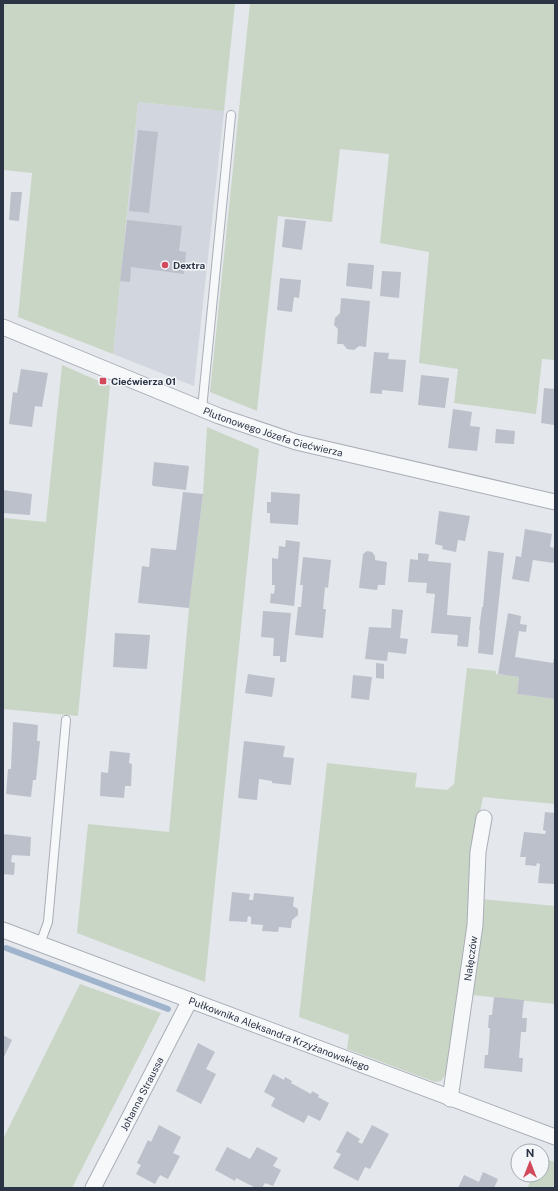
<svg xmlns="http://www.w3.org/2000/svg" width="558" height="1191" viewBox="0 0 558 1191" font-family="'Public Sans',sans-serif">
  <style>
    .built { fill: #d2d6de }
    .green { fill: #c9d6c5 }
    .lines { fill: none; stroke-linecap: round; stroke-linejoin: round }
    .stream { stroke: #9fb4cc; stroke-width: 6 }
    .building { fill: #bbc0ca }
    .service-casing { stroke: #a9aeb7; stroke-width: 10 }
    .minor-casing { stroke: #a9aeb7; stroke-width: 17 }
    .service { stroke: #f7f8fa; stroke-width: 8 }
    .minor { stroke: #f7f8fa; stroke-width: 15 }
    .poi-dot { fill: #d1495b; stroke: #f4f6f9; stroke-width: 1.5 }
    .labels { text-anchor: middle; stroke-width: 3; stroke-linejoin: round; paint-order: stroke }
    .poi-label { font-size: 10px; font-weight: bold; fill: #2b3445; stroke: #f4f6f9; text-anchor: start }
    .street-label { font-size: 10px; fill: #2b3445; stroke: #f4f6f9 }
  </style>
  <rect width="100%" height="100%" fill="#e4e7ec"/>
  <path class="built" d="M138,102L224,111L194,386L113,354Z"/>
  <path class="green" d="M3,3H235L224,111L138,102L113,354L18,317L32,173L3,170Z
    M250,3H555V360L542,359L536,414L454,403L458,369L419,363L429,252L380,243L389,154L340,149L332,222L278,216L257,411L210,392Z
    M62,365L110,386L78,716L3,709V518L46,522Z
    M207,427L259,449L205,982L77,933L88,824L169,832L189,608L203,494Z
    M467,668L496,671V674L519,677L517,694L555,699V804L483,797L479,817L465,955L446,1073L441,1081L435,1082L347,1049L349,1035L299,1017L327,763L417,773L415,787L447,790L454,784Z
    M481,899L555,906V1004L472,995Z
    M80,984L161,1013L72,1188H3V1139Z
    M542,1158L555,1162V1188H527L534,1175H542Z"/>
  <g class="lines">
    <path class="stream" d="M6,948L168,1009"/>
  </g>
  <path class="building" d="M138,130L158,132L149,213L129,211Z
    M11,192H22L19,221L9,220Z
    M285,219L306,221L302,250L282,247Z
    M127,220L182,226L179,251L186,252L184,274L131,267L130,282L120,281Z
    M348,263L374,265L372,289L346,286Z
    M382,271L401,272L399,298L380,296Z
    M280,278L301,280L299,298L294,297L292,312L277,310Z
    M341,298L370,301L366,347L359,346L354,350L347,349L343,344H337L338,329L334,325L335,318L340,313Z
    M374,352L389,353L388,359L406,360L403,392L382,390V394L370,393Z
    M21,369L48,373L42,407L35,406L32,427L9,424L13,392L17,393Z
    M421,375L449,378L445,408L418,405Z
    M544,388L555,389L554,425L541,423Z
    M453,409L472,412L470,426L480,427L477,451L448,448Z
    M496,429L515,431L514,444L495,443Z
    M154,462L189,466L186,490L153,486L152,484Z
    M3,490L32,494L30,515L3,513Z
    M183,492L203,494L189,608L138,603L142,566L149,567L151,548L176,550Z
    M271,492L300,494L298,525L270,523V513H267V502H271Z
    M439,511L470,516L465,541L458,540L456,552L442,549L443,546L435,544Z
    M525,529L552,534L550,547L555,548L554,563L533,560L529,582L512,579L516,556L521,557Z
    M286,540L300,542L294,606L270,603L271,593L274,594L275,585H272V558L278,559L279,546L285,547Z
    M367,551L372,552L375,556V560L387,562L385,585H378L377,590L359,588L363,554Z
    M488,551L504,553L493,655L478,653L480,630H479L482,607H483Z
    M418,553L429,554L428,561L451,563L447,615L471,617L468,647L457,646L458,635L431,633L435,594L426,593L427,583L408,582L410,559L418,560Z
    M303,557L331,560L328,588L325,587L323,609H326L323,638L295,635L298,607H301L303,585H300Z
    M392,609L403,610L400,638L408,639L406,654L388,652L387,661L365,659L369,627L391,628Z
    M263,611L291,613L286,662H280V656H273L274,638L261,637Z
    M508,613L521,616L520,624L527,625L526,632L519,631L515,657L553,663L555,652V699L517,694L519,677L498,674Z
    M115,633L150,635L147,669L113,667Z
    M376,663L384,664V679L376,678Z
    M248,674L275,678L272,697L245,693Z
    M353,675L372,677L369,700L351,698Z
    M13,722L38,725L37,741H40L36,780H33L31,797L6,794L8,769H11Z
    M244,741L285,746L283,757L294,758L291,785L272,783V781L259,779L257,800L238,798Z
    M110,751L130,753L129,763L132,764L131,786H125L124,798L100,796L101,772L108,773Z
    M545,812L555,813V884L538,883L540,864L537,863L536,866L525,865L526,857H520L524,832L545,834L546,831L543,830Z
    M3,834L31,837L30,856L12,855L11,862L15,863L14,875L3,874Z
    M232,892L250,894L249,900H253L254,893L294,897L293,906L298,909V915L292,920L291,928L279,927L278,932L262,931L263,925L251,924V917L248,916L247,922L229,921Z
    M494,997L524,1000L522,1018H527L526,1032H521L519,1058H523L522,1072L484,1068L485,1055H488L490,1028H488L489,1015H492Z
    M3,1035L12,1040L3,1059Z
    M198,1043L215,1052L206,1069L216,1074L201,1104L176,1091Z
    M273,1074L284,1080L285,1077L292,1081L291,1083L311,1094L312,1091L319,1095L318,1097L329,1103L320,1121L308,1115L304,1123L271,1106L275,1098L264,1092Z
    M159,1125L181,1137L173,1153L180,1156L168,1179L160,1175L155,1184L136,1174L141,1165L137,1163L148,1140L151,1142Z
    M372,1125L389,1134L370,1169L365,1167L358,1181L333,1168L341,1154L336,1152L347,1131L360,1139L358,1142L362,1144Z
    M227,1147L250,1159L257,1147L278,1158L273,1166L281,1170L273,1186L265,1183L262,1188H256L236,1178L235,1181L215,1170Z
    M483,1172L498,1179L494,1188H458L464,1175L479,1182Z"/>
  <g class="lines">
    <g class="service-casing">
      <path id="service" d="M202,409L231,115
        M40,944L48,922L66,720"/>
    </g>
    <g class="minor-casing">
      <g id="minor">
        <path id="s1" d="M3,327L219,416L296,442L555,502"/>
        <path id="s2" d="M3,930L555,1137"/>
        <path id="s3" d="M450,1099L475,925L478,852L484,818"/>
        <path id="s4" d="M93,1188L190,1000"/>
      </g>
    </g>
    <use href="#service" class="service"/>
    <use href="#minor" class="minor"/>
  </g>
  <g class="poi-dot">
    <circle cx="165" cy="265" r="4"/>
    <rect x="99" y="377" width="8" height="8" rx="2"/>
  </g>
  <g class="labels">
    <g class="poi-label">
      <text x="173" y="269">Dextra</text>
      <text x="111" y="385">Ciećwierza 01</text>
    </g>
    <g class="street-label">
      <text dy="4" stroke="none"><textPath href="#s1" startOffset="290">Plutonowego Józefa Ciećwierza</textPath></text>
      <text dy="4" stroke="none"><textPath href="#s3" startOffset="142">Nałęczów</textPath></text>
      <text dy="4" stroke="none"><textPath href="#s2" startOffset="295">Pułkownika Aleksandra Krzyżanowskiego</textPath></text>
      <text dy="4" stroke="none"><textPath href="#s4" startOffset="106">Johanna Straussa</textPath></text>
    </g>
  </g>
  <rect width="558" height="1191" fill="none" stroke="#2b3445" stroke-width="8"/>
  <g transform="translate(530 1163)"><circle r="19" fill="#f4f6f9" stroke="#a4a8b1"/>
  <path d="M0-3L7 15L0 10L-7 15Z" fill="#d1495b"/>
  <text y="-6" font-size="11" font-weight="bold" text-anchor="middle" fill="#2b3445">N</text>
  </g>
</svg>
